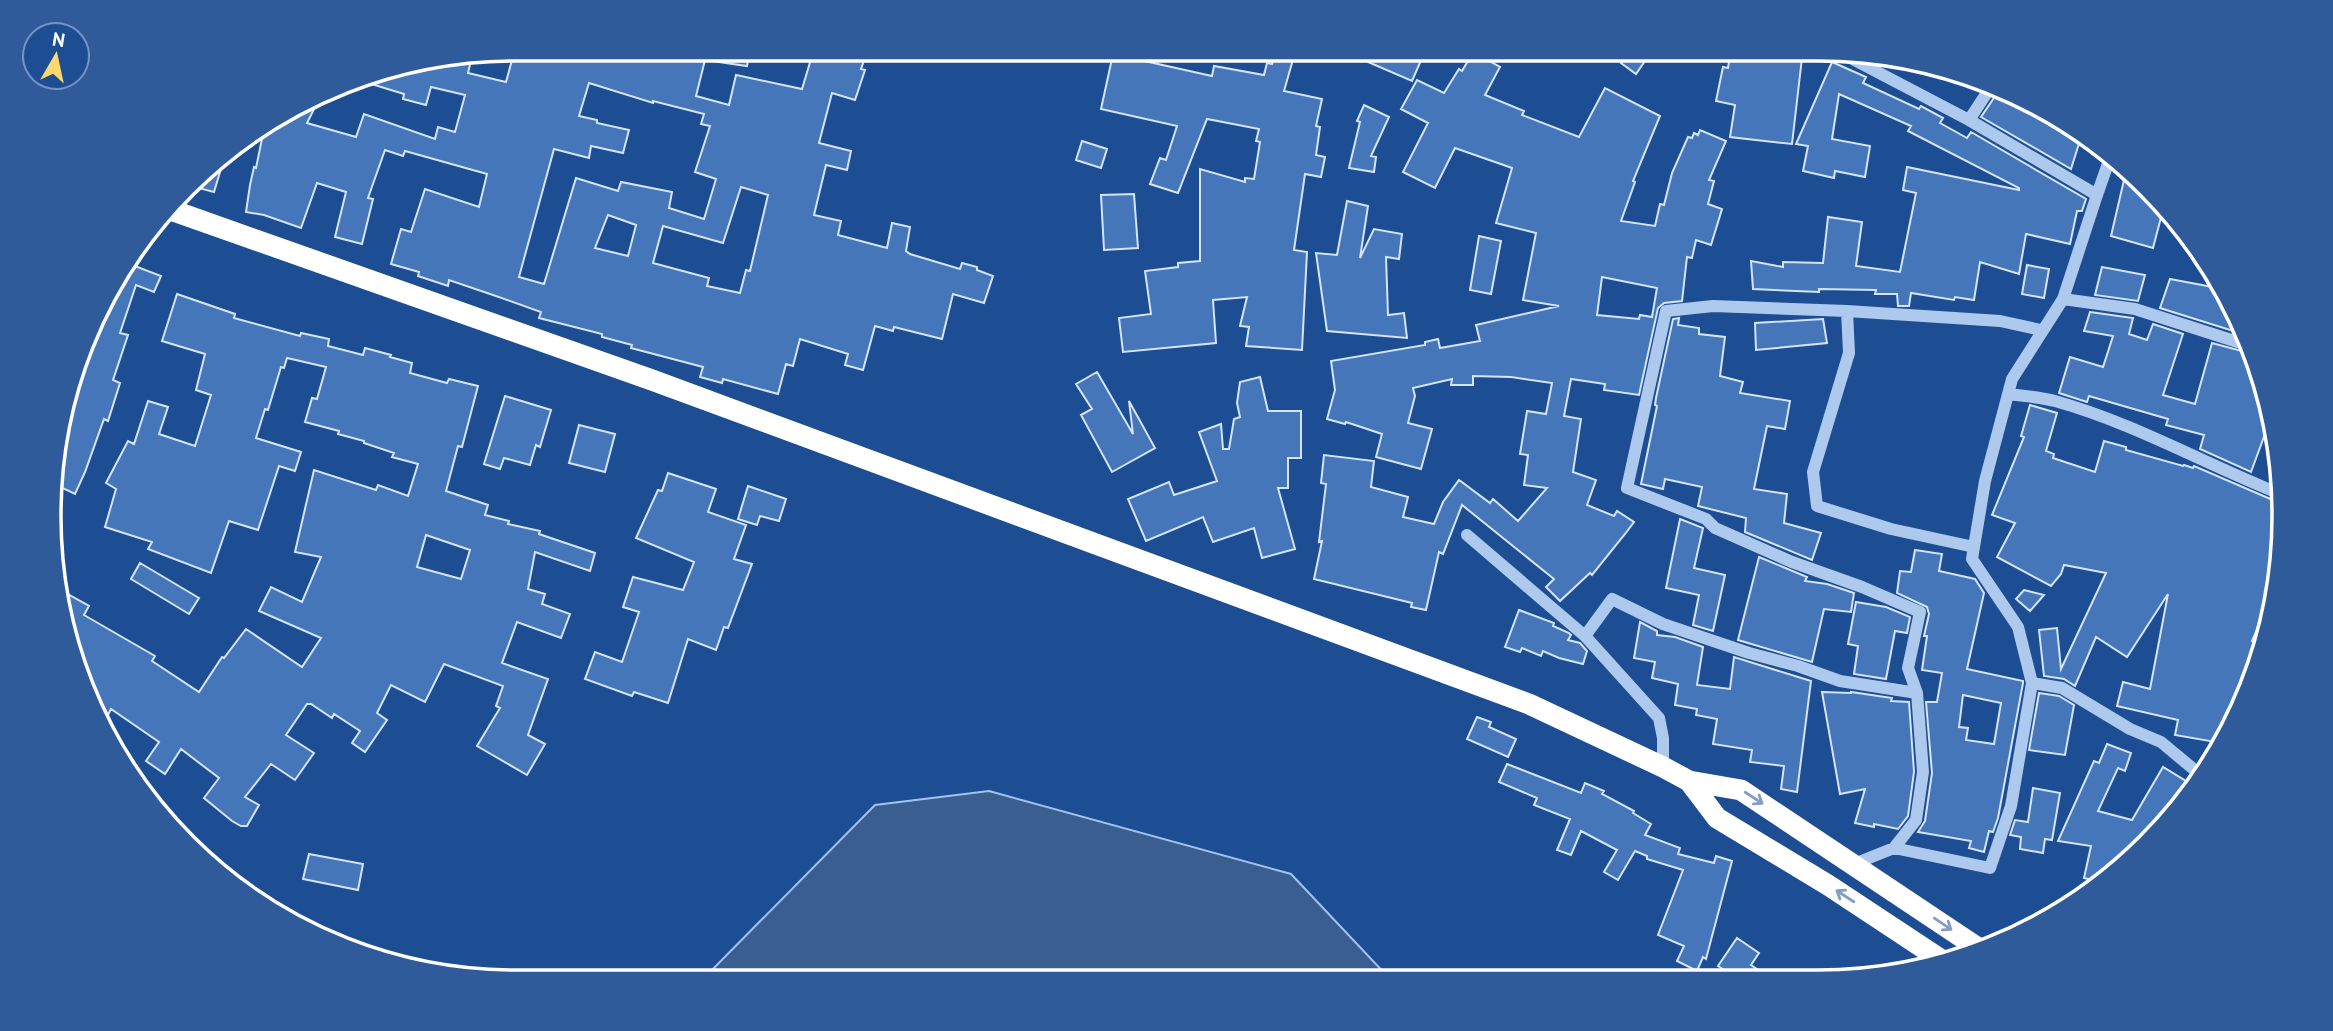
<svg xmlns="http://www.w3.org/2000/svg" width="2333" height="1031" viewBox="0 0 2333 1031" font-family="'PT Sans',sans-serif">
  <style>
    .water { fill: #3b5e90; stroke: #a1c3f0; stroke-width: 2 }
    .building { fill: #4576b9; stroke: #d4e4fa; stroke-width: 2; fill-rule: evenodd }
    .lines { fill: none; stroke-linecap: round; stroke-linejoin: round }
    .minor { stroke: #aec9ee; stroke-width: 12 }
    .highway { stroke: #fff; stroke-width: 21 }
    .oneway { stroke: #839dc3 }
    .rim { fill: none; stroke: #fff; stroke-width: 3.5 }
  </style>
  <rect width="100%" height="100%" fill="#1d4d92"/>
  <path class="water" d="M989,791L1291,874L1390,979L701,981L875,805Z"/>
  <path class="building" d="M515,49H750L747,66L705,60L696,96L729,105L736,75L802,89L814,49H868L861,69L865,70L855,100L832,93L819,143L851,151L847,170L826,165L814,215L841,221L838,235L887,248L892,223L910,227L906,251L910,254L960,269L962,263L977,267V270L993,276L984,303L953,294L942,339L894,327L893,331L875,326L863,370L845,365L848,354L800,339L793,366L786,364L778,394L723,379L722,383L700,377L703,367L631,348L632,345L602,337V334L539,318L541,312L493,295L449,280L448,286L418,276L419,272L391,264L401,229L411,232L425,189L479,207L487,174L405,151L403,156L385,150L368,198L373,199L362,244L335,237L346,192L317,183L301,228L264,215L246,212L250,185L254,167L256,168L265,124L283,111L322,93L307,123L356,137L364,114L435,139L438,127L455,132L465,95L431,87L426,105L403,99L404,94L355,79L365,74L472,56L468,73L506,82ZM589,83L653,103V101L704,114L701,124L710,126L695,172L716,179L704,219L669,208L672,192L621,182L618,191L576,178L544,284L519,277L554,149L589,158L591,146L623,153L629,130L597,123V120L579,116ZM741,187L768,195L750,271L746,270L740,293L707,286L709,278L653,263L663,226L723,243ZM608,215L636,225L628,256L595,248Z
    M1276,49H1296L1284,91L1322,99L1316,126L1320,127L1316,155L1325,157L1321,177L1305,174L1294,250L1307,252L1302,350L1246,346L1249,327L1240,326L1247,297L1213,300L1216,343L1123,352L1119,318L1151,314L1145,271L1178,267V263L1200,261V169L1245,182V178L1254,179L1260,142L1256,141L1259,129L1207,119L1178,193L1150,184L1160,158L1166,160L1177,126L1101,109L1113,54L1212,76L1214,66L1264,75L1267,63L1272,64Z
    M1338,49H1426L1412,81Z
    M1631,49H1641L1649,55L1636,74L1621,63Z
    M1731,49H1803L1792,144L1730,137L1735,105L1716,101L1723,67L1728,68Z
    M1473,52L1500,67L1485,95L1524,111L1522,115L1579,137L1605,88L1660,116L1633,181L1635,182L1621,221L1655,226L1660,204L1664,205L1672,173L1688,137L1692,138L1694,133L1698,135L1700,130L1726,141L1709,180L1714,181L1708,204L1722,209L1711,245L1696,240L1692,258L1687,257L1682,301L1664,303L1658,308L1639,395L1604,390L1605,384L1571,379L1564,416L1581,419L1573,472L1596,480L1587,505L1614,516L1617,511L1634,522L1625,534L1592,575L1590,573L1560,601L1546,587L1554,579L1462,505L1443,554L1439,552L1426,610L1411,607L1412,603L1314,579L1322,541L1319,542L1326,484L1321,483L1324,455L1374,461L1371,487L1408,497L1403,517L1434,524L1443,502L1459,480L1490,503L1493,499L1518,521L1547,488L1524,485L1528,455L1520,454L1527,411L1546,414L1552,383L1511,377L1473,376V385H1451L1452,379L1413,388L1415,396L1408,423L1432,429L1421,469L1376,457L1382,434L1346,422L1345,424L1327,419L1335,390L1331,361L1425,345V342L1438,339L1440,348L1480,341L1476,325L1559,306L1523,300L1536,233L1496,223L1512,168L1455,148L1435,188L1403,172L1428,123L1401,109L1417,80L1444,93L1459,69L1462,71ZM1602,277L1657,288L1652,317L1640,315L1639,319L1597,315Z
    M1832,62L1866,77L1863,83L1919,109L1921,106L1943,118L1940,123L1967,138L1971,132L2086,199L2082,211H2077L2070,244L2026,234L2019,274L1980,262L1974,300L1955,297L1954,300L1911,293L1909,306H1898L1897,294H1875L1876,290L1819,289V292L1753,289L1751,261L1783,267V262L1823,263L1828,217L1862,222L1856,266L1900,272L1916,193L1903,190L1907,167L2019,190V188L1908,131L1911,126L1839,94L1832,139L1870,146L1865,177L1835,171L1834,178L1803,171L1808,146L1796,144Z
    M1998,92L2033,113L2036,105L2051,112L2082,134L2071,169L1981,117Z
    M1364,105L1389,117L1371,156L1376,157L1374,172L1349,168L1360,122L1357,121Z
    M1082,141L1107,149L1101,168L1076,160Z
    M226,152L214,192L191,186L208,164Z
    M2127,167L2164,206L2153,248L2111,236Z
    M1134,194L1138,248L1104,250L1101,195Z
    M1347,201L1368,206L1360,258L1374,229L1402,234L1399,259L1386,257L1388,315L1404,313L1407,338L1327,331L1316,253L1337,255Z
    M1479,236L1501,241L1491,294L1470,290Z
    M127,263L161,276L154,292L136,285L120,333L128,335L113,380L120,383L108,421L104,419L85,472L75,494L56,485L58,425L111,283Z
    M2027,265L2049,269L2044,298L2022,294Z
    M2102,267L2145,275L2138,301L2095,295Z
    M2170,279L2223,289L2236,310L2246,335L2160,308Z
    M177,294L235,314L234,318L300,336L301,333L329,339L328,346L363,355L365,348L391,355L390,357L412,363L410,373L447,383L449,379L478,386L462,447L458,446L446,491L488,505L485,515L509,521L508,524L540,531L539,534L595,553L590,571L535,552L528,589L545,594L542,604L570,614L561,638L517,622L502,663L548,679L528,735L545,744L527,775L477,746L500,708L496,706L503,686L444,664L425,702L391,685L377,713L387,720L365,752L352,743L360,731L334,714L332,718L311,704H307L286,735L314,753L295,780L271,764L245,797L259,805L247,826H241L232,821L204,798L219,778L181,749L165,774L146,761L159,742L111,709L102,727L74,666L55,587L89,606L84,615L155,656L152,661L199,692L222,657L224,658L246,629L302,667L321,638L259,611L271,587L302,602L321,557L295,552L314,470L376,490L378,485L408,496L418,464L392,457L394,453L364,443V441L338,434L339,431L305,422L312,398L317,399L326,367L287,358L284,368L281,367L268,410L265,409L256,438L301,452L295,471L279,466L258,530L229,521L211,573L148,549L152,542L105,527L116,489L106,483L128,441L134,444L148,401L168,407L159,434L195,446L211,395L196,390L205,354L162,341ZM426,535L470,550L461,579L417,567Z
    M2090,312L2133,318L2129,334L2147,340L2153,324L2183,334L2163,395L2195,404L2212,343L2253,354L2268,395L2272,415L2251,472L2200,449L2204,435L2166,425L2168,419L2089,396L2087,402L2059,393L2070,357L2103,367L2113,336L2084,331Z
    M1679,318L1678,325L1699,328V334L1725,337L1720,376L1743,382L1740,393L1790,401L1785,429L1767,426L1754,489L1787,494L1784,523L1821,533L1812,560L1745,532L1746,518L1698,506L1702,487L1665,479L1663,489L1641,484L1657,406L1655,405L1656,398L1673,319Z
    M1823,319L1827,343L1756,350L1755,323Z
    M1097,372L1133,434L1129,401L1155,448L1112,472L1081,415L1092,409L1076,384Z
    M1260,377L1268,411H1301V458H1288V488H1278L1295,549L1262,558L1254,528L1213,542L1203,517L1146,541L1128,499L1169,482L1174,495L1217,481L1199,432L1221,424L1223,449H1229L1234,419L1240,417L1237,403L1240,382Z
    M505,396L551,410L540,447L536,445L530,465L504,458L500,469L484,464Z
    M2030,405L2057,413L2046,451L2054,454L2053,458L2095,472L2104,441L2126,447V450L2183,466L2184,465L2193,468L2194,466L2282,504L2280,577L2252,641L2264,646L2259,666L2221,743L2175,735L2178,720L2117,706L2123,682L2150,689L2168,594L2127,657L2096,637L2075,686L2064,679L2044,676L2039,630L2057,628L2061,669L2106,573L2064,565L2061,574L2051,586L1997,557L2015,523L1992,515L2024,437L2021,436Z
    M579,425L615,434L605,472L569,463Z
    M668,473L716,489L708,512L746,525L734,559L752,564L728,628L724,627L716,650L688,639L668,703L634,692L632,696L585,679L595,652L622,662L639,612L623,607L633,577L683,590L694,562L636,538L658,490L662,491Z
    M748,486L786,499L779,521L760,516L757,525L738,519Z
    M1680,519L1703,528L1694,568L1725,575L1713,631L1693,625L1699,595L1666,588Z
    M1915,550L1942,554L1939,571L1975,579L1984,593L1967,669L2023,681V683L1998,818L1993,832L1989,831L1984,852L1969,848L1971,841L1918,832L1925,821L1932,773L1926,702H1937L1942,673L1922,670L1927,636H1924L1929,614L1927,607L1897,593L1900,571L1911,572ZM1963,695L2001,703L1994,744L1966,740L1968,728L1959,727Z
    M1759,557L1807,577L1805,581L1827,584L1854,593L1851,612L1824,609L1812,662L1738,640Z
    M140,563L199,598L189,614L131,579Z
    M2024,590L2044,595L2030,611L2016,599Z
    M1856,602L1886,607L1910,617L1907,633L1895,631L1886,679L1854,674L1858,646L1848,644Z
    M1519,610L1554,623L1553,626L1569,633L1571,635L1568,640L1580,643L1587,651L1583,664L1559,658L1543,651L1541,656L1522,648L1520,652L1505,647Z
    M1640,622L1657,631V635L1675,637L1703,647L1697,685L1730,689L1734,657L1811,681L1797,792L1781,789L1784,766L1750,762L1752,750L1713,744L1717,719L1696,715L1697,709L1675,705L1678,684L1652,678L1655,662L1634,658Z
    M1822,692L1851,693V692L1892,698L1891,701L1909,702L1914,772L1908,816L1898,829L1874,824V827L1855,823L1865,789L1840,794Z
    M2039,693L2059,696L2074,705L2065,755L2029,750Z
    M1477,717L1491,722L1489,727L1516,739L1508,757L1467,739Z
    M2107,744L2131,753L2125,771L2118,768L2098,811L2132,820L2163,767L2194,786L2104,883L2084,878L2091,846L2058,841L2094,761L2099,763Z
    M1507,764L1581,793L1585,783L1604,791L1602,794L1634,811L1633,813L1651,824L1645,835L1680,848L1678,854L1714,863L1716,856L1732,861L1706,959L1703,957L1697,971L1677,961L1684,946L1658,935L1683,870L1647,859V856L1635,851L1618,880L1604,872L1617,850L1581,831L1571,855L1557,850L1570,819L1534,805L1537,798L1499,782Z
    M2033,788L2060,793L2052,840L2045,839L2043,853L2020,849L2021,837L2010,835L2015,820L2028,822Z
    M309,854L363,864L358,890L303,879Z
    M1737,938L1759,953L1751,965L1770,978H1737L1718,966Z"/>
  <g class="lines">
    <path class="minor" d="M1841,53L1969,120
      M2097,195L2111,155
      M2063,299L2135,309L2250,346
      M1847,311L1713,306L1666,311L1627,488L1706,519L1715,528L1792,562L1862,587L1920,612L1908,668L1917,693L1923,772L1916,820L1894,848
      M2008,394C2023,396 2040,397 2055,401C2134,423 2207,465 2283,495
      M1467,535L1585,636L1659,718L1663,738V767
      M1974,547L1891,529L1817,506L1813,472L1849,353L1847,311L2000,321L2041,330
      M1585,636L1612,599L1663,624L1749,653L1798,666L1840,681L1917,693
      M2032,683L2062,688L2130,729L2161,742L2203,777
      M1854,864L1894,848L1990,868L2011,806L2032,683L2018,627L1972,559L1985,481L2012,379L2063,299L2097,195L1969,120L1992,85"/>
    <path class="highway" d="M171,210L652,380L1529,704L1663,767L1689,781L1741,790L1981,950
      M1689,781L1717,818L1828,885L1943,961"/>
  </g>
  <defs><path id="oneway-shaft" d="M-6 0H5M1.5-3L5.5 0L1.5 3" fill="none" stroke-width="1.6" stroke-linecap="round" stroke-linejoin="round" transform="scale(1.75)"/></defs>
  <g class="oneway">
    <use href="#oneway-shaft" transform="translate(1754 798) rotate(33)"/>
    <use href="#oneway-shaft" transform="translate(1845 896) rotate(-147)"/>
    <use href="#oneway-shaft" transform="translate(1943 924) rotate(34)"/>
  </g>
  <path d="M0 0H2333V1031H0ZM515 61H1818A454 454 0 0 1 2272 515V516A454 454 0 0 1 1818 970H515A454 454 0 0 1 61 516V515A454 454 0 0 1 515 61Z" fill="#2f5b9b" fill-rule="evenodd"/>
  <path class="rim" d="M515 61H1818A454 454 0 0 1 2272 515V516A454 454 0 0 1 1818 970H515A454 454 0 0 1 61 516V515A454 454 0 0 1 515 61Z"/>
  <g transform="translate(56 56) rotate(9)"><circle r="33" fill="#1d4d92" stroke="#7794be" stroke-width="2"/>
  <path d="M0-5L12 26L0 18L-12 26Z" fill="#fed86c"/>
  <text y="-10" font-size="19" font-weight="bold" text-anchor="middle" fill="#ffffff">N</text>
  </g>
</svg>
